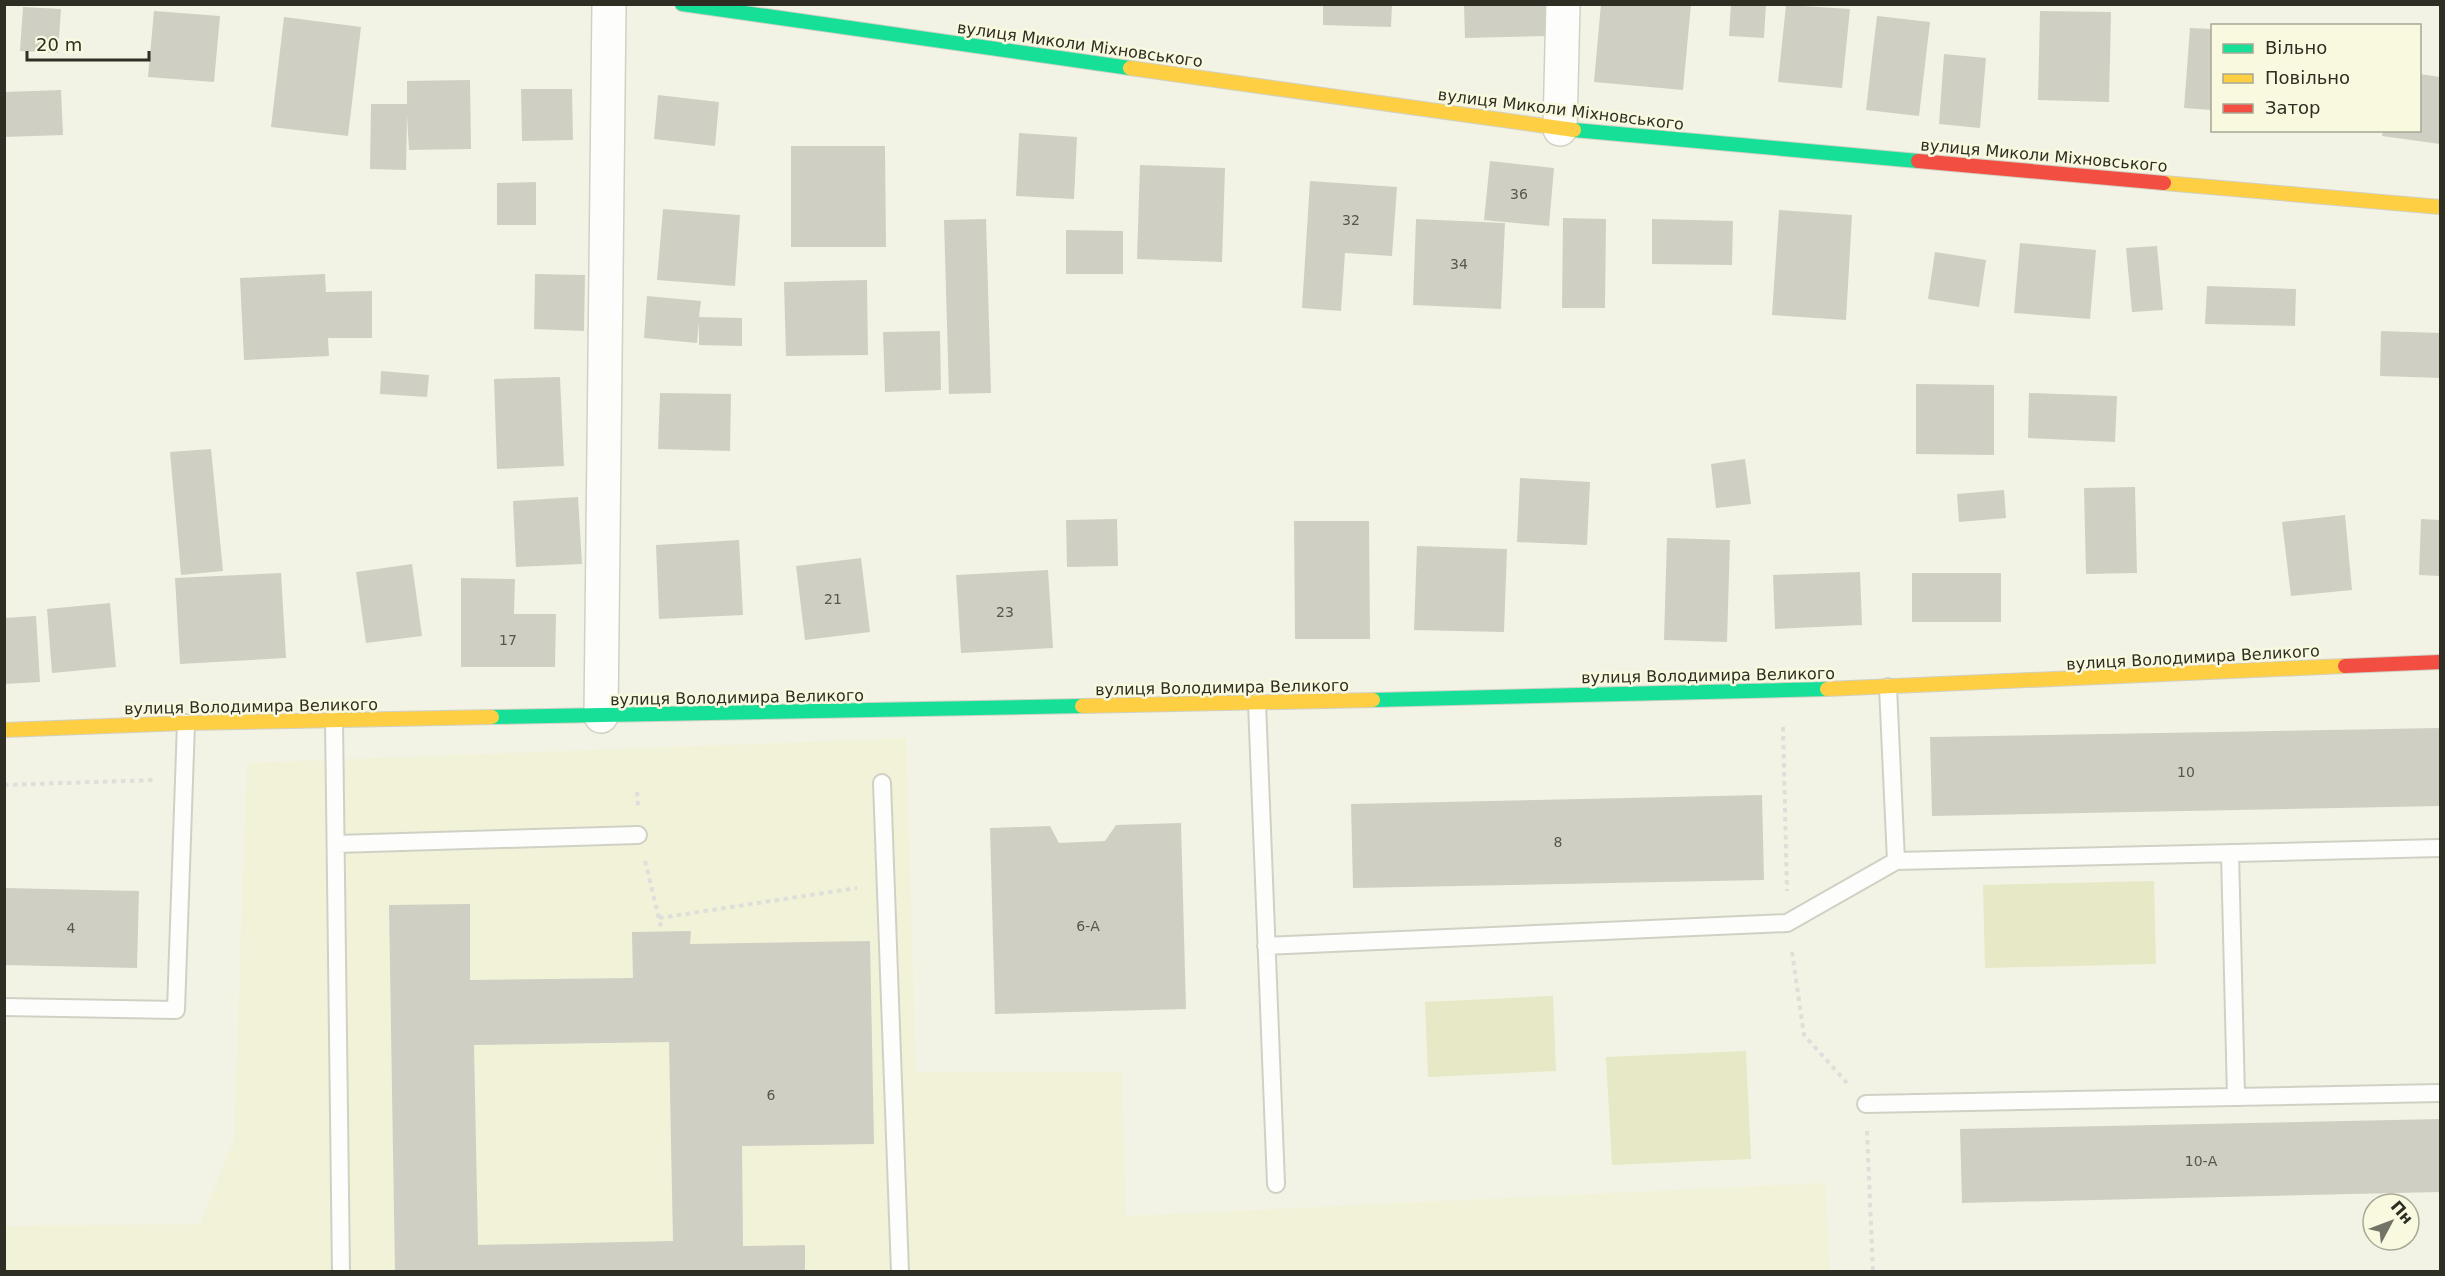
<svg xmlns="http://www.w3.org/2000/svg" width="2445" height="1276" viewBox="0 0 2445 1276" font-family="'DejaVu Sans',sans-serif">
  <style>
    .built { fill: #f2f2d9 }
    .green { fill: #e7e8c5 }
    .building { fill: #cfcfc3; fill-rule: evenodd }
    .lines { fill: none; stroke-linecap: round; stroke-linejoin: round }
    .lane-casing { stroke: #d0d1c5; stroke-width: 20 }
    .street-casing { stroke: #d0d1c5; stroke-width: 36 }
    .fast-casing { stroke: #d0d1c5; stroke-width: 16 }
    .slow-casing { stroke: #d0d1c5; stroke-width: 16 }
    .jam-casing { stroke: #d0d1c5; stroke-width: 16 }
    .path { stroke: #dededa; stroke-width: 4; stroke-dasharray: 4.5 4.5; stroke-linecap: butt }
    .lane { stroke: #fdfdfb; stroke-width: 16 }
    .street { stroke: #fdfdfb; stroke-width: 33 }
    .fast { stroke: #16e098; stroke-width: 14 }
    .slow { stroke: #ffcf43; stroke-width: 14 }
    .jam { stroke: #f24e42; stroke-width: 14 }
    .labels { text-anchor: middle; stroke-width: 5; stroke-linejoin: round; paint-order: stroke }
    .number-label { font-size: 14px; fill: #56564c }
    .street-label { font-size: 16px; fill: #2e2e24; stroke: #f9f9df }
  </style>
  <rect width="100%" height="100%" fill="#f3f3e5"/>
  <path class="built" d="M906,738L916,1072H1122L1126,1216L1825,1183L1830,1271L5,1272L4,1226L200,1224L234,1139L247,763Z"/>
  <path class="green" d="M2154,881L2156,964L1985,968L1983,885Z
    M1553,996L1556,1071L1428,1077L1425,1002Z
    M1746,1051L1751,1159L1612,1165L1606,1057Z"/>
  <path class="building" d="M1323,4H1392L1391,27L1323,25Z
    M1464,4H1546L1547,36L1465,38Z
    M1601,4H1691L1683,90L1594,82Z
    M1731,4H1766L1764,38L1729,36Z
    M1786,5L1850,9L1842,88L1778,82Z
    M23,7L61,9L58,53L20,51Z
    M154,11L220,16L214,82L148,77Z
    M2040,11L2111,12L2109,102L2038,100Z
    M1877,16L1930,22L1919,116L1866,110Z
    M284,17L361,27L348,136L271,127Z
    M2190,28L2212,29V110L2184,108Z
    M1944,54L1986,58L1980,128L1939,124Z
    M2420,74L2440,77V144L2382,136L2383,130H2420Z
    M470,80L471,149L409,150L407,116L406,170L370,169L371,104H407V81Z
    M521,89H572L573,140L522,141Z
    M61,90L63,135L4,137V92Z
    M658,95L719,102L715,146L654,139Z
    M1019,133L1077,137L1074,199L1016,196Z
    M791,146H885L886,247H791Z
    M1490,161L1554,168L1549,226L1484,220Z
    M1140,165L1225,168L1222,262L1137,259Z
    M1310,181L1397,187L1392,256L1345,253L1341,311L1302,308Z
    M536,182V225H497V183Z
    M663,209L740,215L735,286L657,280Z
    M1779,210L1852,215L1846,320L1772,315Z
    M1563,218L1606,219L1605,308H1562Z
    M986,219L991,393L949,394L944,220Z
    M1416,219L1505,223L1501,309L1413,305Z
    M1652,219L1733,221L1732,265L1652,264Z
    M1066,230L1123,231V274H1066Z
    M2020,243L2096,250L2090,319L2014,313Z
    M2157,246L2163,310L2132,312L2126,248Z
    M1935,252L1986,260L1979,307L1928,299Z
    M325,274L326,292L372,291V338H328L329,356L244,360L240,278Z
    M535,274L585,275L584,331L534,329Z
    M867,280L868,355L786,356L784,282Z
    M2207,286L2296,289L2295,326L2205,324Z
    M647,296L701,301L699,317L742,318V346L699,345V322L697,343L644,338Z
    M940,331L941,390L885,392L883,332Z
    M2381,331L2440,333V378L2380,376Z
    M381,371L429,375L427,397L380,394Z
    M560,377L564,466L497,469L494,379Z
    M1916,384L1994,385V455L1916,454Z
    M660,393L731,394L730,451L658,449Z
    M2029,393L2117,396L2115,442L2028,438Z
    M211,449L223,571L181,575L170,452Z
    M1745,459L1751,504L1716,508L1711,464Z
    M1520,478L1590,482L1587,545L1517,542Z
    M2135,487L2137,573L2086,574L2084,488Z
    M2004,490L2006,518L1959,522L1957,494Z
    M578,497L582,564L516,567L513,501Z
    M2345,515L2352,590L2291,596L2282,522Z
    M1117,519L1118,566L1067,567L1066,520Z
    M2421,519L2440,520V576L2419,575Z
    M1294,521H1369L1370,639H1295Z
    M1667,538L1730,540L1727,642L1664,640Z
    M739,540L743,615L659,619L656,545Z
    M1417,546L1507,549L1504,632L1414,630Z
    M861,558L870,632L805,640L796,566Z
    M412,564L422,636L366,643L356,572Z
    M1048,570L1053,648L961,653L956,575Z
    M1860,572L1862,625L1775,629L1773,575Z
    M281,573L286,658L180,664L175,578Z
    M1912,573H2001V622H1912Z
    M461,578L515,579L514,614H556L555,667H461Z
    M110,603L116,667L52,673L47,609Z
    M36,616L40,682L4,684V618Z
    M2440,728V806L1932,816L1930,737Z
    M1762,795L1764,880L1353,888L1351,804Z
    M1181,823L1186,1009L995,1014L990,828L1050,826L1059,843L1105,841L1116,825Z
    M4,888L139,891L137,968L4,965Z
    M470,904V980L633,978L632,932L691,931L690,944L870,941L874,1144L742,1146L743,1246L805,1245V1272H395L389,905ZM669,1042L673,1241L478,1245L474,1045Z
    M2440,1119V1192L1962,1203L1960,1129Z"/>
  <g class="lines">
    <g class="lane-casing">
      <path id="lane" d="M1888,687L1896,861
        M1257,703L1276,1184
        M334,720L341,1272
        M882,783L900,1272
        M336,844L638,835
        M2230,853L2236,1096
        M1266,946L1787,923L1896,861L2440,848
        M4,1007L176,1010L186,723
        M1866,1104L2440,1093"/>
    </g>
    <g class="street-casing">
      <path id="street" d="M1560,129L1563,4
        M601,716L609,4"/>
    </g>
    <g class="fast-casing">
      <path id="fast" d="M682,4L1130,68
        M1574,130L1918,161
        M1373,700L1827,689
        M492,717L1082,706"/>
    </g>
    <g class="slow-casing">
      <path id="slow" d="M1130,68L1574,130
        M2164,183L2440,207
        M1827,689L2345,666
        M1082,706L1373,700
        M4,730L186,723L492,717"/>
    </g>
    <g class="jam-casing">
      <path id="jam" d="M1918,161L2164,183
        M2345,666L2440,662"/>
    </g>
    <path class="path" d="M1783,727L1787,891
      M4,785L156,780
      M637,792L638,807
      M645,861L662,931
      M659,918L857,888
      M1792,952L1804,1035L1847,1083
      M1867,1131L1873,1272"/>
    <use href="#lane" class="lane"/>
    <use href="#street" class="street"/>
    <use href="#fast" class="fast"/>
    <use href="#slow" class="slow"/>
    <use href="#jam" class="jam"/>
  </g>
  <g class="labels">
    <g class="number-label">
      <text x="1519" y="199">36</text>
      <text x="1351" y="225">32</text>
      <text x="1459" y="269">34</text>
      <text x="833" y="604">21</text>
      <text x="1005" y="617">23</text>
      <text x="508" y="645">17</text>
      <text x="2186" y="777">10</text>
      <text x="1558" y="847">8</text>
      <text x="1088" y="931">6-А</text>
      <text x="71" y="933">4</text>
      <text x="771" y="1100">6</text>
      <text x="2201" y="1166">10-А</text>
    </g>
    <g class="street-label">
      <text transform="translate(1080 44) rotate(8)" y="6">вулиця Миколи Міхновського</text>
      <text transform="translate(1561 109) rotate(7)" y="6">вулиця Миколи Міхновського</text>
      <text transform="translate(2044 155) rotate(5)" y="6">вулиця Миколи Міхновського</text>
      <text transform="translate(2193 657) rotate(-3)" y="6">вулиця Володимира Великого</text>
      <text transform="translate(1708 675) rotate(-1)" y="6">вулиця Володимира Великого</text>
      <text transform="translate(1222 687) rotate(-1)" y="6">вулиця Володимира Великого</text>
      <text transform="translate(737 697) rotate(-1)" y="6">вулиця Володимира Великого</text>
      <text transform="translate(251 706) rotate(-1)" y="6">вулиця Володимира Великого</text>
    </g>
  </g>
  <rect width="2445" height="1276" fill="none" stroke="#2e2e24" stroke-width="12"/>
  <rect x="2211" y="24" width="210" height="108" fill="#f9f9df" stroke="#a8a894" stroke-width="1.5"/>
  <rect x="2223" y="44" width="30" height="9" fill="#16e098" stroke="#a8a894" stroke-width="1.5"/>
  <text x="2265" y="54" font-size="18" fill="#2e2e24">Вільно</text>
  <rect x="2223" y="74" width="30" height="9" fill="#ffcf43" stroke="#a8a894" stroke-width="1.5"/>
  <text x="2265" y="84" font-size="18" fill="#2e2e24">Повільно</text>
  <rect x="2223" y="104" width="30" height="9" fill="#f24e42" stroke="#a8a894" stroke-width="1.5"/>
  <text x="2265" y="114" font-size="18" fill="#2e2e24">Затор</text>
  <g transform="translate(2391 1222) rotate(49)"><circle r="28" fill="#f9f9df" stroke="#a8a894" stroke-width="1.5"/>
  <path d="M0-4.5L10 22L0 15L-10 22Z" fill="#737368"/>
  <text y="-9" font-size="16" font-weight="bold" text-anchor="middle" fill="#2e2e24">Пн</text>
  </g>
  <path d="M27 51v9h122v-9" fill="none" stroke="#2e2e24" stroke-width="3"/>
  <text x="36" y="51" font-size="18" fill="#2e2e24" stroke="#f9f9df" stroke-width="4.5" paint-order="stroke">20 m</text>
</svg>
